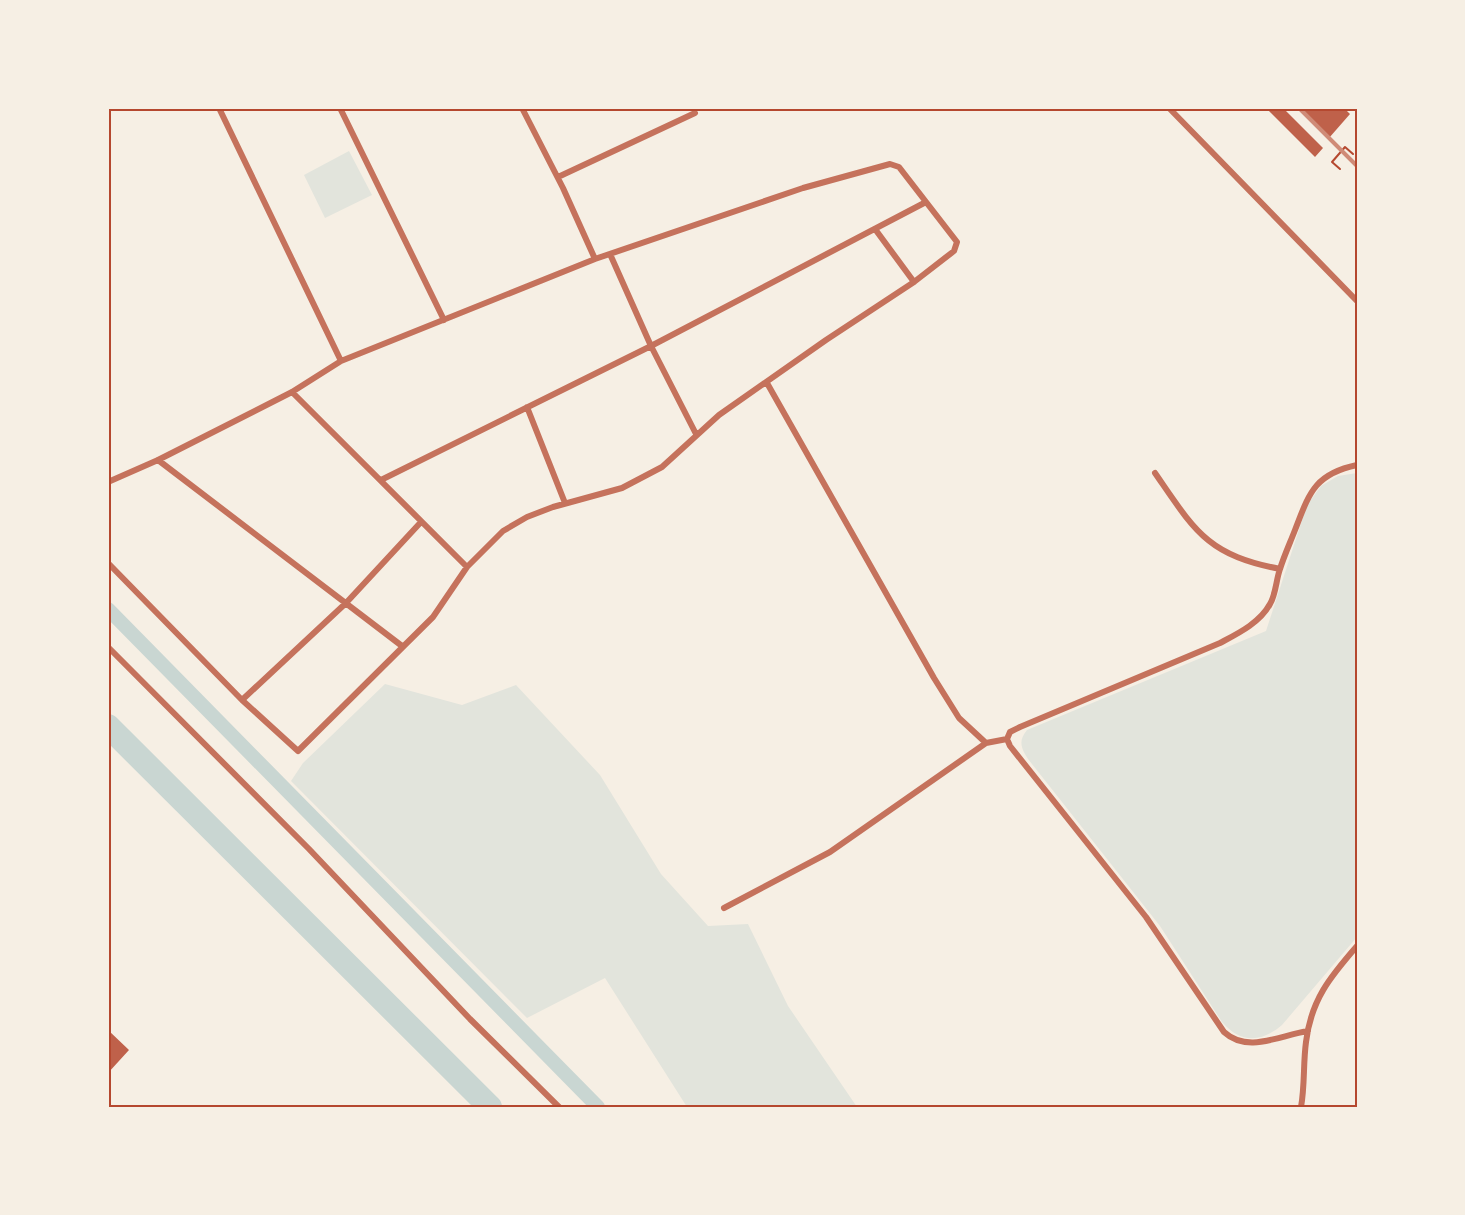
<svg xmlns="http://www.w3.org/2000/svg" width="1465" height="1215" viewBox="0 0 1465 1215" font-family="Rubik,sans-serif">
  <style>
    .green { fill: #e2e4dc }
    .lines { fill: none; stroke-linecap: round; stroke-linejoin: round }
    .canal { stroke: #c9d6d2; stroke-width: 14 }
    .river { stroke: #c9d6d2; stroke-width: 24 }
    .building { fill: #bf614a }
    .path { stroke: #b5482f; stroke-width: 2 }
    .minor { stroke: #c5725c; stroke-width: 6 }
    .rail { stroke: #cf8b77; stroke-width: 4 }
    .neatline { fill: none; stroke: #b5482f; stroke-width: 2 }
  </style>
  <rect width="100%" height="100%" fill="#f6efe4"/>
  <path class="green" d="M349,151L372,195L325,218L304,175Z
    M1357,473V937L1282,1025C1261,1043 1240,1043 1222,1022L1160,926L1028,759C1021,748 1018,741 1027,730L1266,631L1307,505L1321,486L1338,476Z
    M385,684L462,705L516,685L600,775L661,874L708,926L748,924L788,1006L857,1107H687L605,978L527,1018L291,781L303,763Z"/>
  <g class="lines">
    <path class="canal" d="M108,609L598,1107"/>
    <path class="river" d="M108,726L490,1107"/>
  </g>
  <path class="building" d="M1266,108H1283L1323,148L1315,157Z
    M1299,108H1344L1350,114L1329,138Z
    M108,1030L129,1050L108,1073Z"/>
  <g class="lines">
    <path class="path" d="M1340,169L1332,162L1345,147L1353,154"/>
    <path class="minor" d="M219,108L341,361
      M340,108L444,320
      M522,108L563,188L595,259
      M1169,108L1357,301
      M558,177L695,113
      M875,229L914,282
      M610,254L651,346L696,434
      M767,383L934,678L959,718L986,743L1007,739L1010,732L1020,727L1220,643C1237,634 1260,623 1270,604C1276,594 1276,580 1280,569C1284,556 1290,543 1295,530C1309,494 1314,474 1357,465
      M292,392L467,567
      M527,407L565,503
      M158,460L402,646
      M1155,473C1195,531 1207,555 1280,569
      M381,480L651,346L926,202
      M108,482L158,460L292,392L341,361L595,259L803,188L890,164L899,167L957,242L954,251L914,282L826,340L719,415L662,467L622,488L553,507L527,517L503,531L467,567L433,617L298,751L242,700L108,563
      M108,647L309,849L470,1019L559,1107
      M242,700L346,603L421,522
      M1007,739L1010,746L1146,917L1224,1032C1248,1054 1280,1035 1308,1031
      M724,908L830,852L986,743
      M1301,1107C1305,1085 1303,1064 1306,1042C1311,1000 1330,977 1357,946"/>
    <path class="rail" d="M1299,108L1357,166"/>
  </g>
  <rect width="1465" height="1215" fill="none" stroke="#f6efe4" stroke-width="219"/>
  <rect x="110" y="110" width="1246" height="996" class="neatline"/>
</svg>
